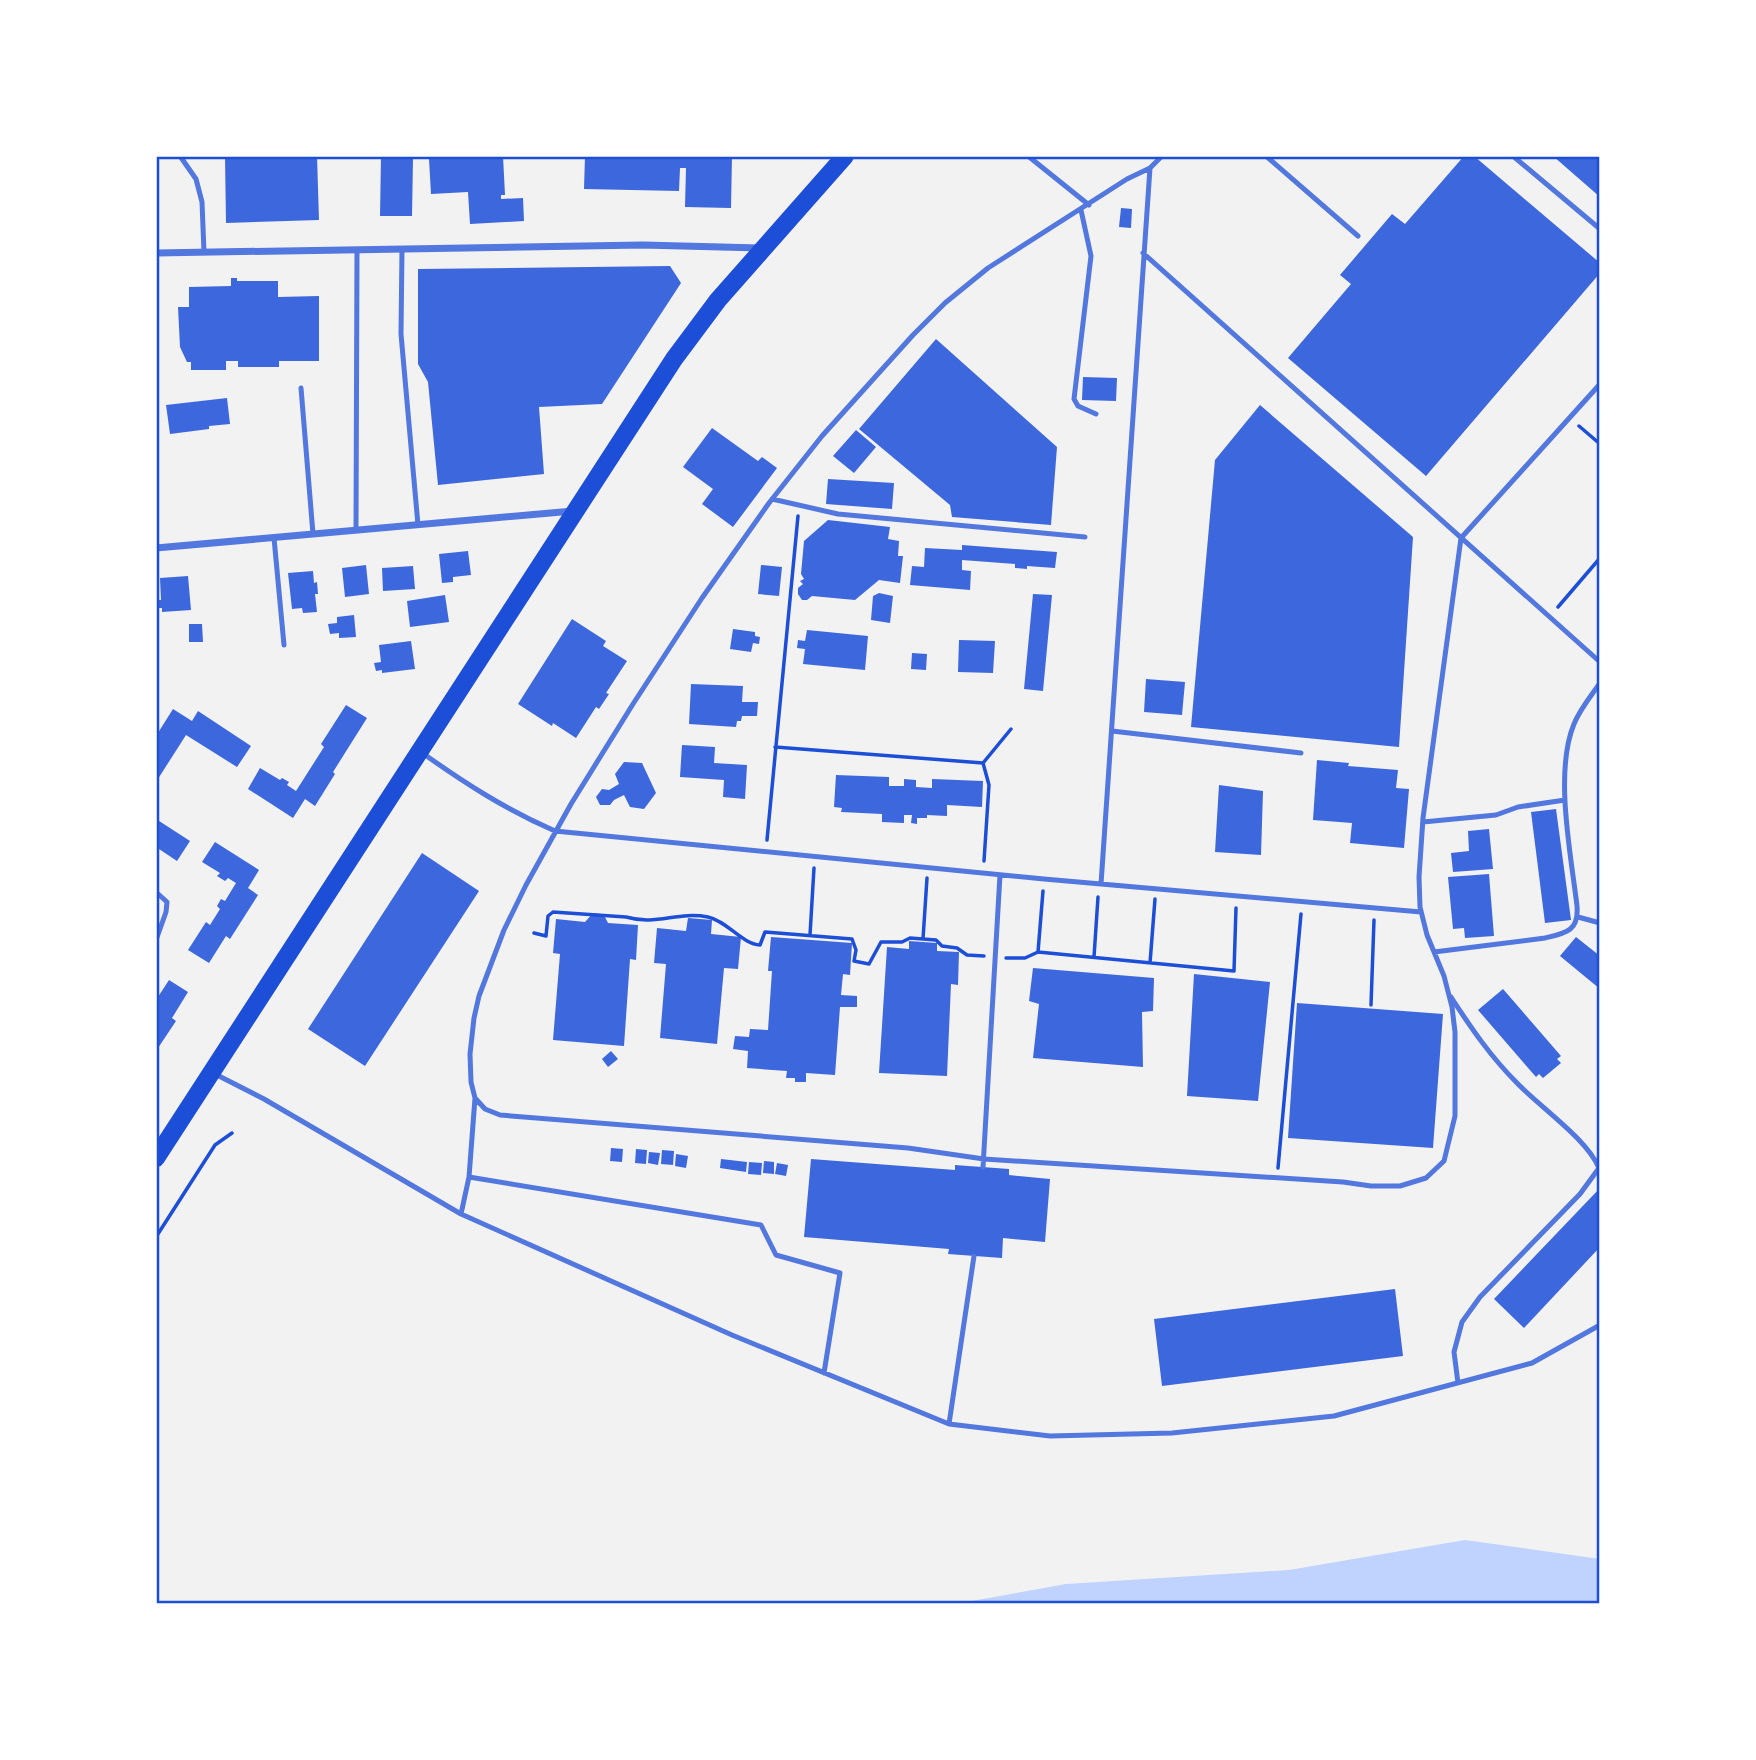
<svg xmlns="http://www.w3.org/2000/svg" width="1756" height="1760" viewBox="0 0 1756 1760" font-family="'Work Sans',sans-serif">
  <style>
    .water { fill: #bfd3fe }
    .building { fill: #3d67dc }
    .lines { fill: none; stroke-linecap: round; stroke-linejoin: round }
    .path { stroke: #1d4ed8; stroke-width: 3.5 }
    .service { stroke: #5277de; stroke-width: 5 }
    .minor { stroke: #5277de; stroke-width: 7 }
    .primary { stroke: #1d4ed8; stroke-width: 18 }
    .neatline { fill: none; stroke: #1d4ed8; stroke-width: 2.5 }
  </style>
  <rect width="100%" height="100%" fill="#f2f2f2"/>
  <path class="water" d="M1465,1540L1600,1559V1604H955L1066,1584L1289,1570Z"/>
  <path class="building" d="M225,156H317L319,220L226,223Z
    M381,156L413,158L412,216H380Z
    M468,156H503L505,195H501V199L523,198L524,221L470,224L468,192L431,194L429,159Z
    M585,156H680V158H687V156H732L731,208L685,207L686,168H680L679,191L584,189Z
    M1464,156H1474L1600,263V273L1426,476L1288,358L1351,284L1340,275L1392,214L1405,224Z
    M1553,156H1600V197Z
    M1121,208L1132,209L1131,228L1119,227Z
    M670,266L681,283L602,404L539,407L544,474L438,485L428,382L418,364V269Z
    M231,278H237V281H278V297L319,296V361H279V367H238V361H226V370H191V362H187L180,347L178,307H189V287L231,286Z
    M936,339L1057,447L1051,525L952,517L950,505L859,429Z
    M1083,377L1117,378L1116,401L1082,400Z
    M227,398L230,424L209,426V429L170,434L166,405Z
    M1260,405L1413,537L1399,747L1191,727L1215,460Z
    M712,428L758,461L762,457L777,468L733,527L702,504L713,489L683,467Z
    M856,430L876,447L854,473L833,456Z
    M828,479L894,483L892,509L826,504Z
    M828,520L890,527L888,539L899,541L898,556H903L900,583L879,580L855,600L812,596L807,600H802L798,594V588L803,584L800,581L804,579L801,574L804,541Z
    M962,545L1057,552L1055,568L1027,566V569L1015,568V564L962,560V570L971,571L970,590L910,585L912,566L924,567L925,548L962,550Z
    M468,551L471,575L453,577V582L442,583L439,554Z
    M366,565L369,594L345,597L342,568Z
    M761,565L782,567L779,596L758,594Z
    M413,566L415,589L383,591L382,568Z
    M313,571L314,583L317,582L318,594H315L317,612L303,613L302,608L292,609L288,573Z
    M188,576L191,610L162,612V608H156V600H161L160,578Z
    M879,593L893,596L890,623L871,620L873,596Z
    M1033,594L1052,595L1043,691L1024,689Z
    M445,595L449,622L410,627L407,601Z
    M354,615L356,637L339,638V633L330,634L328,624L337,623V617Z
    M572,619L606,641L603,646L627,661L606,693L609,694L599,709L596,707L576,738L553,723L552,726L518,704Z
    M189,624H202L203,642H189Z
    M733,629L755,632V636L760,637L759,644L753,643L751,652L730,649Z
    M807,630L868,636L865,670L803,664L805,649L797,648L798,640L805,641Z
    M959,640L995,641L993,673L958,672Z
    M411,641L415,669L382,673V670L376,671L374,663L381,662L379,645Z
    M912,653L927,654L926,670L911,669Z
    M1146,679L1185,682L1182,715L1144,712Z
    M691,684L743,686L742,702H758L757,716H742L741,721H737L736,727L689,724Z
    M346,705L367,718L333,772L335,774L315,806L305,799L293,818L248,789L260,768L280,780L282,778L289,782L287,785L296,791L324,747L321,744Z
    M173,709L192,721L198,711L251,746L237,767L186,735L156,782V736Z
    M682,745L715,747L714,763L747,765L745,799L723,797L724,780L680,777Z
    M1317,760L1349,763L1348,766L1398,770L1396,788L1409,789L1404,848L1350,843L1352,823L1313,820Z
    M624,762L642,763L656,793L644,809L630,807L624,795L614,800L610,805H600L596,797L602,789L609,790L619,784L615,774Z
    M836,775L889,777V786H904V779L916,780V787L932,788V779L983,781L982,807L947,805V816L927,815V818H917V824L911,823L912,815H904V823L882,822V814L841,812L842,808L834,807Z
    M1219,785L1263,791L1261,855L1215,852Z
    M1556,809L1571,920L1545,923L1531,812Z
    M156,819L190,841L177,861L156,847Z
    M1489,829L1493,869L1453,872L1451,853L1469,851L1468,831Z
    M215,842L259,870L248,888L258,895L230,939L226,936L209,963L188,950L206,922L210,925L220,909L217,906L221,899L225,901L236,883L228,878L225,881L217,876L220,873L202,862Z
    M422,853L479,891L365,1066L308,1029Z
    M1489,874L1494,936L1465,938L1464,928L1453,929L1448,877Z
    M593,913L604,915L608,923L638,925L636,960L630,959L624,1046L553,1040L560,954L553,953L556,919L585,922Z
    M688,918L712,920L711,934L741,937L738,969L724,968L717,1044L660,1038L666,964L654,963L657,928L686,931Z
    M771,937L852,943L850,975L843,974L841,995L857,996V1007H840L835,1075L806,1073V1082H795V1078H786L787,1071L747,1068L748,1051L733,1049L735,1036L749,1037L750,1029L768,1030L772,971H768Z
    M1576,937L1600,956V989L1560,956Z
    M909,941L937,943V951L959,952L958,985L951,984L947,1076L879,1073L887,947L909,949Z
    M1033,968L1154,978L1153,1011L1142,1012L1143,1067L1033,1058L1039,1004L1029,1001Z
    M1194,974L1270,982L1258,1101L1187,1096Z
    M169,980L188,992L172,1018L176,1021L156,1051V1000Z
    M1503,989L1561,1056L1557,1059L1561,1063L1543,1078L1539,1074L1536,1077L1478,1010Z
    M1297,1003L1443,1014L1433,1148L1288,1138Z
    M611,1051L618,1059L608,1067L602,1059Z
    M611,1148L623,1149L622,1162L610,1161Z
    M636,1149L647,1150L646,1164L635,1163Z
    M662,1150L674,1151L673,1165L661,1164Z
    M649,1152L660,1153L658,1165L648,1163Z
    M676,1154L688,1156L686,1168L675,1166Z
    M721,1159L747,1162L746,1172L720,1168Z
    M811,1159L955,1170V1165L1009,1169V1175L1050,1179L1045,1242L1003,1238L1002,1258L948,1254L949,1249L804,1237Z
    M764,1161L774,1162V1174L763,1173Z
    M749,1162L762,1163L761,1175L748,1174Z
    M777,1163L788,1165L786,1176L775,1174Z
    M1600,1188V1247L1524,1328L1494,1299Z
    M1395,1289L1403,1356L1162,1386L1154,1319Z"/>
  <g class="lines">
    <path class="path" d="M1579,426L1600,444
      M1558,607L1600,558
      M775,747L983,763L1011,729
      M983,763L989,785L984,861
      M767,840L798,516
      M534,933L546,936L548,916L553,912L626,917C657,926 677,911 708,917C727,921 742,944 760,945L765,932L852,939L856,950L854,961L869,964L881,942H902L910,938L936,940L942,946L957,948L967,955L984,956
      M810,935L814,868
      M923,939L927,878
      M1038,952L1043,891
      M1094,957L1098,897
      M1006,958H1025L1038,952L1234,971L1236,908
      M1150,963L1155,899
      M1371,1005L1374,920
      M1278,1168L1301,914
      M156,1237L215,1145L232,1133"/>
    <path class="service" d="M180,156L196,179L202,202L204,252
      M1028,156L1089,205
      M1266,156L1358,236
      M1513,156L1600,229
      M1081,210L1091,256L1074,399L1078,406L1096,414
      M402,249L401,334L418,525
      M1143,253L1600,662
      M301,388L313,534
      M772,499L838,514L1085,537
      M356,530L357,250
      M274,538L284,645
      M1112,731L1301,753
      M421,752C466,784 505,809 555,831L1044,879L1421,912
      M1423,822L1496,815L1518,807L1565,800
      M1101,884L1150,168
      M156,892L167,902L166,912L156,940
      M1578,917L1600,923
      M1434,952L1545,938C1566,933 1579,931 1577,906C1571,855 1554,772 1574,724C1580,709 1591,696 1600,683
      M1451,997C1471,1028 1491,1057 1517,1083C1540,1107 1587,1139 1599,1168L1580,1194L1480,1297L1462,1322L1454,1352L1458,1383
      M215,1074L264,1099L461,1214L732,1335L949,1424L1050,1436L1172,1433L1334,1416L1532,1363L1600,1325
      M475,1098L485,1109L500,1115L908,1148L984,1159L1343,1182L1371,1186H1400L1426,1178L1444,1161L1455,1116V1032L1452,1007L1444,976L1427,935L1420,907L1419,877L1423,818L1461,538L1600,384
      M983,1167L1000,875
      M469,1177L761,1225L776,1255L840,1273L824,1373
      M461,1214L469,1177L475,1098L471,1082L470,1054L474,1018L479,996L504,930L526,885L571,804L633,704L702,598L769,503L822,436L913,335L945,303L988,268L1127,179L1150,168L1162,156
      M949,1424L974,1256"/>
    <path class="minor" d="M156,253L643,245L760,248
      M156,548L573,511"/>
    <path class="primary" d="M156,1158L674,359L718,300L845,156"/>
  </g>
  <rect width="1756" height="1760" fill="none" stroke="#ffffff" stroke-width="315"/>
  <rect x="158" y="158" width="1440" height="1444" class="neatline"/>
</svg>
